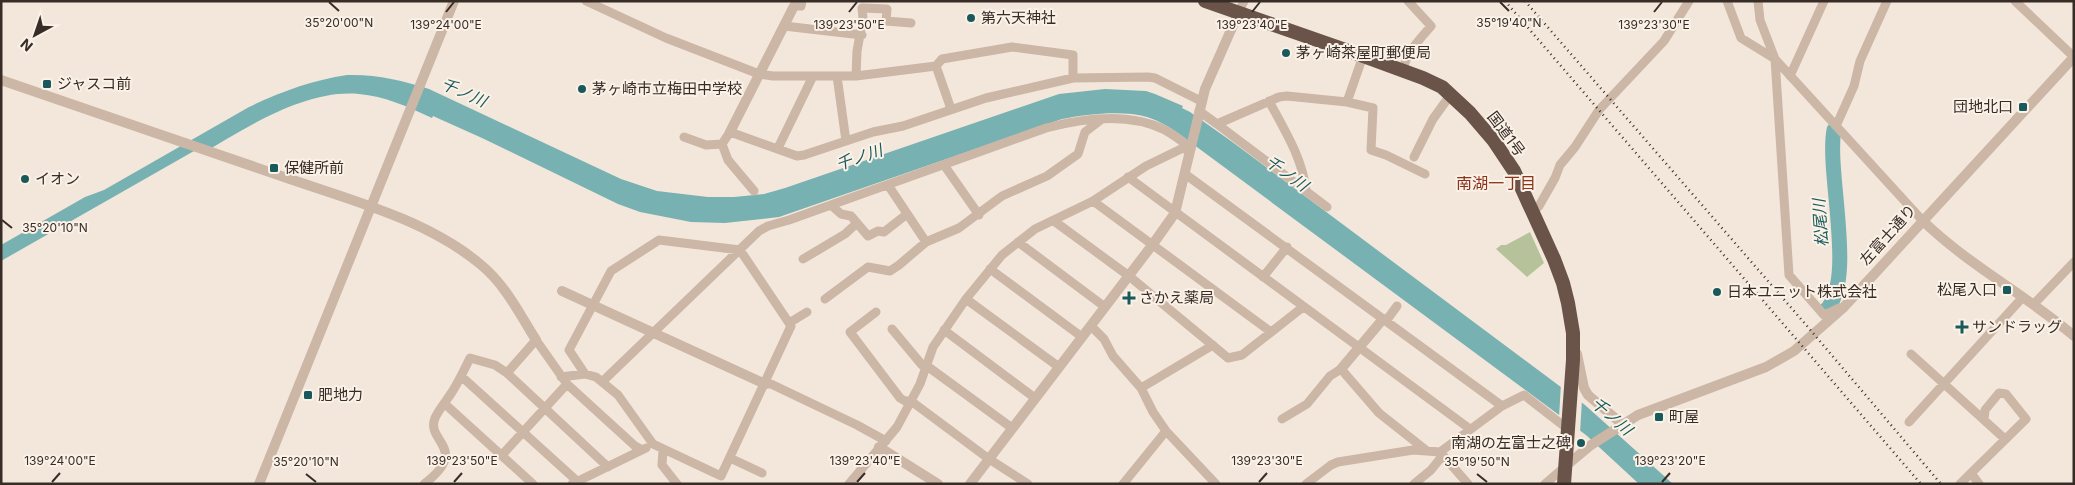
<svg xmlns="http://www.w3.org/2000/svg" width="2075" height="485" viewBox="0 0 2075 485" font-family="Inter,'Noto Sans JP',sans-serif">
  <style>
    .green { fill: #b6c39a }
    .water { fill: #78b1b2 }
    .pier { fill: #f3e7db }
    .lines { fill: none; stroke-linecap: round; stroke-linejoin: round }
    .river { stroke: #78b1b2; stroke-width: 15 }
    .minor { stroke: #ccb6a6; stroke-width: 9 }
    .tertiary { stroke: #ccb6a6; stroke-width: 10 }
    .trunk { stroke: #6a544a; stroke-width: 14 }
    .rail { stroke: #382c27; stroke-width: 2.5; stroke-dasharray: 1 4; stroke-linecap: butt }
    .ticks { fill: none; stroke: #382c27; stroke-width: 2 }
    .poi-dot { fill: #1a595b; stroke: #faf1e7; stroke-width: 2 }
    .labels { text-anchor: middle; stroke-width: 4; stroke-linejoin: round; paint-order: stroke }
    .poi-label { font-size: 15px; fill: #382c27; stroke: #faf1e7; text-anchor: start }
    .street-label { font-size: 15px; fill: #382c27; stroke: #faf1e7 }
    .water-label { font-size: 16px; font-style: italic; fill: #1a595b; stroke: #faf1e7 }
    .neighbourhood-label { font-size: 16px; fill: #8b331c; stroke: #faf1e7 }
    .ticks-label { font-size: 12px; text-anchor: middle; fill: #382c27; stroke: #faf1e7; stroke-width: 4; stroke-linejoin: round; paint-order: stroke }
  </style>
  <rect width="100%" height="100%" fill="#f3e7db"/>
  <path class="green" d="M1530,232L1544,263L1527,277L1496,249L1501,245H1506Z"/>
  <path class="water" d="M347,75C375,74 402,80 429,89L621,179L657,191L708,197H734L764,194L785,188L1059,94L1105,89L1146,91L1155,94L1183,106L1182,108L1190,112L1231,141L1585,405L1673,484H1639L1586,435L1182,136C1171,128 1160,121 1147,117C1123,110 1087,114 1062,119L779,217L725,223L691,222L640,212L618,204L482,138L433,116L432,118C409,107 384,96 359,94C306,89 247,127 203,153L194,151L1,261V245L85,197L104,190L249,107C280,92 313,80 347,75Z"/>
  <path class="pier" d="M1561,384L1582,399L1580,433L1559,417Z"/>
  <g class="lines">
    <path class="river" d="M1825,311C1857,282 1826,173 1834,130"/>
    <path class="minor" d="M586,1L666,38L759,74L773,76H856L936,66L942,59L1012,47L1073,55V78
      M1727,1L1741,38L1775,59L1922,220
      M1758,1L1760,20L1775,59L1789,275L1824,315L1839,308
      M2015,1L2074,57
      M794,6H801L802,1
      M1238,14L1244,1
      M784,26L862,35
      M936,66L951,109
      M1403,70C1406,53 1420,39 1431,26L1408,1
      M837,76L846,141
      M856,76L857,51L863,18L862,8L887,9L886,21L911,23
      M1790,76L1824,1
      M1269,101C1284,129 1303,159 1306,191
      M1347,102L1373,108L1371,150L1386,155L1425,174
      M1199,111L1217,124L1279,97L1287,96L1347,102L1363,56
      M1217,124L1327,207
      M1836,126L1854,86L1860,61L1887,1
      M684,137L706,145L722,144
      M778,148L813,76
      M1414,157L1433,119L1451,94
      M944,165L979,215
      M1185,174L1502,406
      M1128,177L1470,429
      M888,185L926,242
      M754,191L728,160L722,144L730,132L797,156L804,155L873,132L903,126L986,98L1073,78L1148,77L1155,78L1201,101
      M1093,201L1271,332
      M832,206L841,214L851,216L868,236L878,231L884,232L907,214
      M1532,212L1539,206L1555,178L1560,165L1575,147L1599,110L1664,41L1689,1
      M1054,221L1129,276L1228,358L1242,355L1303,307
      M1018,242L1105,307
      M803,259L845,234L857,223
      M990,269L1082,337
      M1263,277L1287,247
      M825,299L868,267L890,271L899,265L926,242L959,228L1002,196L1047,176L1078,154L1085,132L1102,119
      M966,299L1059,367
      M2034,304L2074,262
      M876,312L850,332L900,398L905,401H911L989,459L1028,484
      M1386,321L1397,306
      M789,323L807,312
      M1091,326L1104,339L1113,356L1141,388L1213,345
      M892,329L922,365L927,366L1012,428
      M944,330L1035,398
      M1911,354L2005,439
      M507,373L608,467
      M461,376L577,481
      M561,377L585,374L596,377L618,395L653,444L721,476L791,326L740,250L659,240L611,271L569,350L585,374
      M603,381L759,231L768,226L789,220L1046,128C1084,118 1129,112 1165,130C1174,135 1183,142 1191,148
      M765,384H771L857,425L886,441
      M1141,388L1153,412L1166,431L1216,484
      M445,404L533,484
      M1282,419L1307,404L1330,376L1341,369L1379,413L1427,451
      M1909,422L2023,297
      M663,450L662,465L677,484
      M1440,452L1468,484
      M502,455L567,384
      M730,458L762,473
      M1971,473L1979,484
      M424,484C471,448 425,442 435,418C439,409 447,400 452,392C459,381 464,370 470,358L495,365L507,373L536,340L567,384L635,446L642,450
      M572,484L646,448
      M849,484L897,427L920,384L933,347L966,299L1002,255L1035,229L1093,201L1146,166L1181,149L1191,148
      M1123,484L1166,431
      M1306,484L1331,465L1338,462L1413,450L1440,452L1502,406L1524,395L1569,430
      M1414,484L1431,470L1443,455
      M1545,484L1566,466
      M1960,484L2026,419L2006,394L1999,393L1985,410L1984,420"/>
    <path class="tertiary" d="M1,80C95,113 190,144 284,177C350,200 426,219 480,264C505,284 519,313 536,340
      M730,132L794,6
      M1922,220C1968,265 2025,294 2074,336
      M562,291L765,384
      M1577,354L1584,388L1588,395L1622,424
      M1341,369L1383,319
      M879,447L938,484
      M1567,465L1591,445L1638,415L1766,367L1794,351L1843,308L2074,57
      M259,484L454,1
      M970,484L1153,244L1175,213L1205,89L1238,14"/>
    <path class="trunk" d="M1205,1L1363,56L1423,78L1442,87L1470,113L1494,141L1514,171L1528,202L1554,259L1563,283L1568,303L1573,333V360L1564,484"/>
    <path class="rail" d="M1505,1L1921,484
      M1525,1L1807,326L1941,484"/>
  </g>
  <path class="ticks" d="M329,2L339,11M1500,2L1509,11M446,12L454,2M849,12L857,2M1252,12L1260,2M1654,12L1662,2M2,220L12,228M306,474L316,482M1477,474L1487,482M52,482L60,473M454,482L462,473M857,482L865,473M1259,482L1267,473M1662,482L1670,473"/>
  <g class="poi-dot">
    <circle cx="971" cy="18" r="5"/>
    <circle cx="1286" cy="53" r="5"/>
    <rect x="42" y="79" width="10" height="10" rx="2.5"/>
    <circle cx="582" cy="89" r="5"/>
    <rect x="2018" y="102" width="10" height="10" rx="2.5"/>
    <rect x="269" y="163" width="10" height="10" rx="2.5"/>
    <circle cx="25" cy="179" r="5"/>
    <rect x="2002" y="285" width="10" height="10" rx="2.5"/>
    <circle cx="1717" cy="292" r="5"/>
    <path d="M1126.5 290.5h5v5h5v5h-5v5h-5v-5h-5v-5h5z"/>
    <path d="M1959.5 319.5h5v5h5v5h-5v5h-5v-5h-5v-5h5z"/>
    <rect x="303" y="390" width="10" height="10" rx="2.5"/>
    <rect x="1654" y="412" width="10" height="10" rx="2.5"/>
    <circle cx="1581" cy="443" r="5"/>
  </g>
  <g class="labels">
    <g class="poi-label">
      <text x="981" y="23">第六天神社</text>
      <text x="1296" y="58">茅ヶ崎茶屋町郵便局</text>
      <text x="57" y="89">ジャスコ前</text>
      <text x="592" y="94">茅ヶ崎市立梅田中学校</text>
      <text x="2013" y="112" text-anchor="end">団地北口</text>
      <text x="284" y="173">保健所前</text>
      <text x="35" y="184">イオン</text>
      <text x="1997" y="295" text-anchor="end">松尾入口</text>
      <text x="1727" y="297">日本ユニット株式会社</text>
      <text x="1139" y="303">さかえ薬局</text>
      <text x="1972" y="332">サンドラッグ</text>
      <text x="318" y="400">肥地力</text>
      <text x="1669" y="422">町屋</text>
      <text x="1571" y="448" text-anchor="end">南湖の左富士之碑</text>
    </g>
    <g class="street-label">
      <text transform="translate(1506 134) rotate(53)" y="5">国道1号</text>
      <text transform="translate(1888 235) rotate(-48)" y="5">左富士通り</text>
    </g>
    <g class="water-label">
      <text transform="translate(464 92) rotate(24)" y="6">千ノ川</text>
      <text transform="translate(859 157) rotate(-19)" y="6">千ノ川</text>
      <text transform="translate(1287 173) rotate(36)" y="6">千ノ川</text>
      <text transform="translate(1820 223) rotate(-94)" y="6">松尾川</text>
      <text transform="translate(1612 416) rotate(41)" y="6">千ノ川</text>
    </g>
    <g class="neighbourhood-label">
      <text x="1496" y="189">南湖一丁目</text>
    </g>
  </g>
  <g class="ticks-label">
    <text x="339" y="27">35°20'00"N</text>
    <text x="1509" y="27">35°19'40"N</text>
    <text x="446" y="29">139°24'00"E</text>
    <text x="849" y="29">139°23'50"E</text>
    <text x="1252" y="29">139°23'40"E</text>
    <text x="1654" y="29">139°23'30"E</text>
    <text x="55" y="232">35°20'10"N</text>
    <text x="60" y="465">139°24'00"E</text>
    <text x="462" y="465">139°23'50"E</text>
    <text x="865" y="465">139°23'40"E</text>
    <text x="1267" y="465">139°23'30"E</text>
    <text x="1670" y="465">139°23'20"E</text>
    <text x="306" y="466">35°20'10"N</text>
    <text x="1477" y="466">35°19'50"N</text>
  </g>
  <rect width="2075" height="485" fill="none" stroke="#382c27" stroke-width="5"/>
  <g transform="translate(35 35) rotate(220)" stroke="#faf1e7" stroke-width="4" paint-order="stroke">
  <path d="M0-4L9 19L0 12L-9 19Z" fill="#382c27"/>
  <text y="-8" font-size="14" font-weight="bold" text-anchor="middle" fill="#382c27">N</text>
  </g>
</svg>
